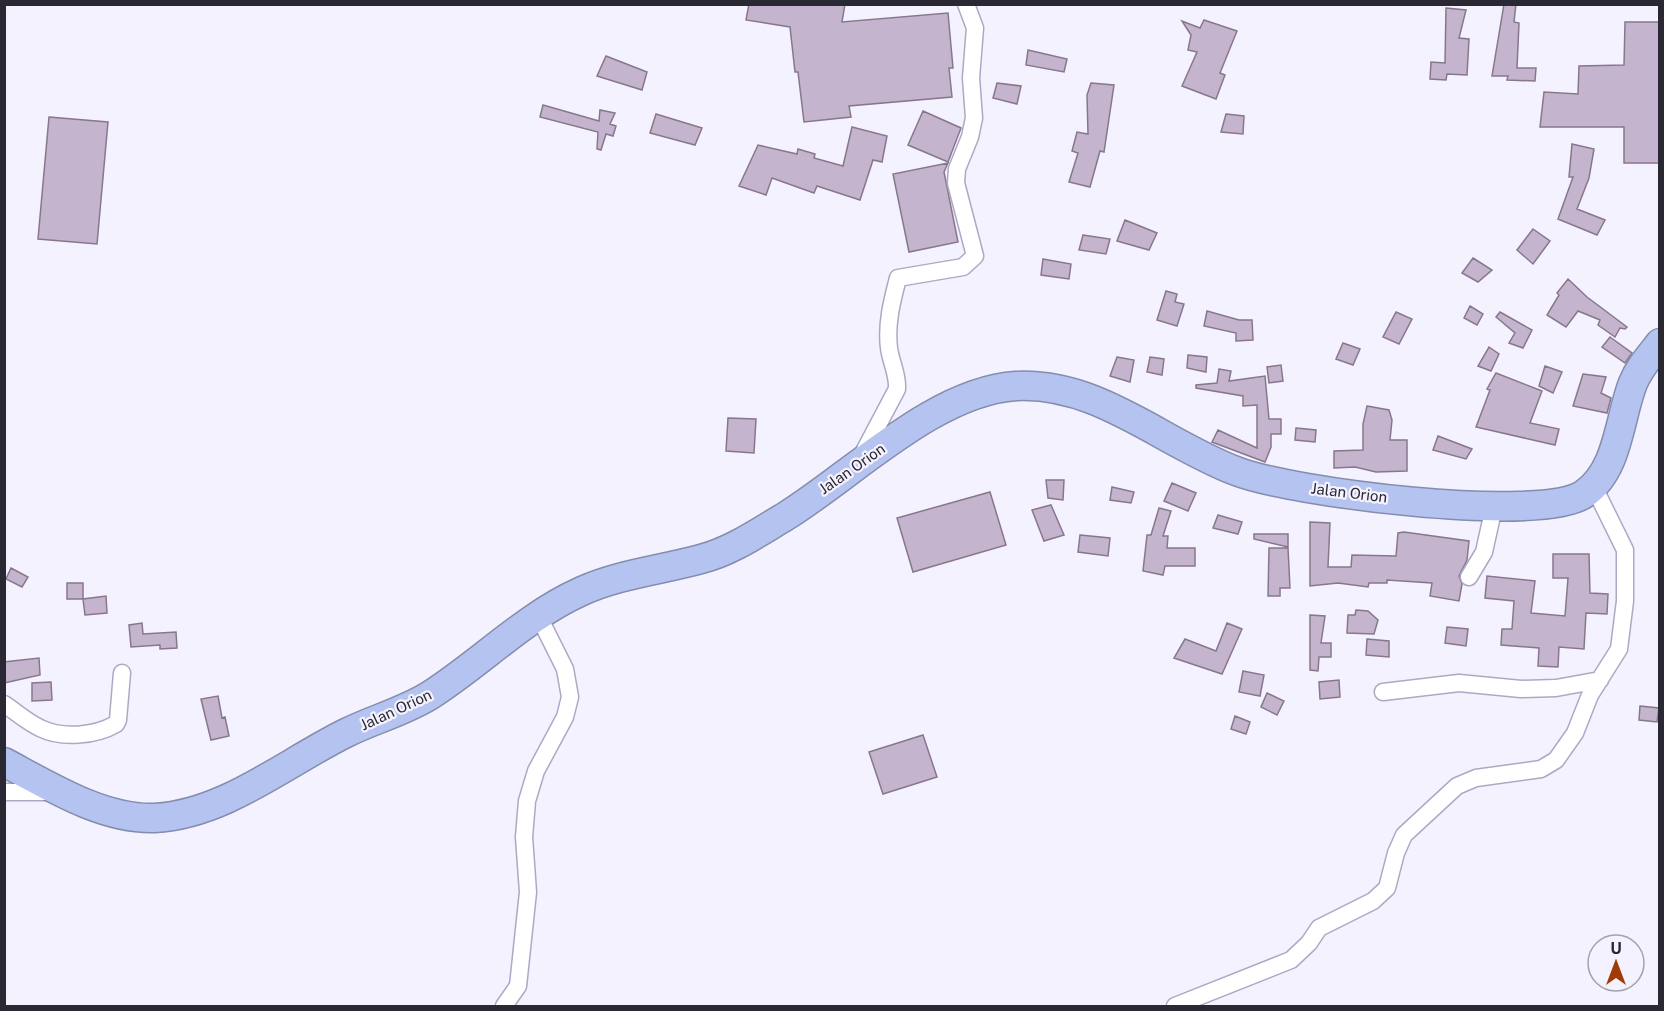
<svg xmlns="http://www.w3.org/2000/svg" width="1664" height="1011" viewBox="0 0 1664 1011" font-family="'Public Sans',sans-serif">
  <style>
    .building { fill: #c5b4cd; stroke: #87778e; stroke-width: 1.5 }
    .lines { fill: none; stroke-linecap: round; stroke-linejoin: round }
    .street-casing { stroke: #ada9c4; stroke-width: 19 }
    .highway-casing { stroke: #848dae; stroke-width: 31 }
    .street { stroke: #fff; stroke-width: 16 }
    .highway { stroke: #b5c3f0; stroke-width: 28 }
    .labels { text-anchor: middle; stroke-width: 4.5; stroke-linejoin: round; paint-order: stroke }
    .street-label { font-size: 15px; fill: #2a2933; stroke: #f4f2fe }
  </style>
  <rect width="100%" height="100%" fill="#f4f2fe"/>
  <path class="building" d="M749,4H845L842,22L948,13L953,68H949L952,97L849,106L851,117L804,122L798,72H795L790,27L746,20Z
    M1504,4H1516L1514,22L1519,23L1517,68H1536L1535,81L1507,80L1508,76H1492Z
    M1446,8L1466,10L1459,38L1469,39L1467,75L1447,74L1446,80L1430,79L1431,62L1445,63Z
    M1204,20L1237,31L1220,73L1225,75L1216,99L1182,86L1197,52L1188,50L1191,35L1182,21L1200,28Z
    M1625,22H1659V163H1624V127H1540L1544,92L1578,94L1579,66L1624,65Z
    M1028,50L1067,59L1064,72L1026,65Z
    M606,56L647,72L642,90L597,76Z
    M997,83L1021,86L1017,104L993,98Z
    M1091,83L1114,85L1104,152L1100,151L1090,187L1069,182L1078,153L1072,151L1077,132L1088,134L1087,95Z
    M543,105L599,121L600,110L615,113L610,124L616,126L613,136L606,134L601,150L597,149L598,132L540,117Z
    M923,111L961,128L948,162L908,145Z
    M656,114L702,128L695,145L650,133Z
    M1226,114L1244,116L1243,134L1221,132Z
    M49,117L108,122L97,244L38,239Z
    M852,127L887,136L882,162L873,160L860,200L817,186L814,193L772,178L766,195L739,186L758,145L797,154L798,149L815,154L814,158L843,166Z
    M1572,144L1594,149L1589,178L1577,209L1605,220L1597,235L1558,219L1573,177H1569Z
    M948,163L944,172L958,242L909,252L893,174Z
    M1125,220L1157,233L1149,250L1117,241Z
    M1533,229L1550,241L1533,264L1517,250Z
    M1083,235L1110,239L1106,254L1079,250Z
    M1473,258L1492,270L1478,282L1462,273Z
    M1043,259L1071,264L1069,279L1041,275Z
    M1568,279L1587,297L1627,327L1625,329L1620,328L1615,337L1598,325L1600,320L1578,311L1566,327L1547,315L1559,295L1557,293Z
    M1166,291L1177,294L1175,302L1184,304L1177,326L1157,320Z
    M1470,306L1483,314L1477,325L1464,318Z
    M1207,311L1239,320H1252L1253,340L1236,341V333L1204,326Z
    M1396,312L1412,319L1399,344L1383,337Z
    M1500,312L1532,330L1523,348L1509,343L1515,333L1496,317Z
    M1610,337L1632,353L1625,363L1602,347Z
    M1343,343L1360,349L1353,365L1336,359Z
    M1489,347L1499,354L1491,371L1478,366Z
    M1188,355L1207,357L1206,372L1187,368Z
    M1117,357L1134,360L1130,382L1110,376Z
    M1150,357L1164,359L1162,375L1147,372Z
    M1281,365L1283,381L1269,383L1267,367Z
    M1545,366L1562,372L1553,393L1539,386Z
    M1219,369L1231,371L1229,381L1265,376L1269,419H1281V434H1271V447L1265,462L1212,442L1218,430L1257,448V405L1243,406V396L1196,388V385L1217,383Z
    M1496,373L1542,391L1530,423L1559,429L1555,445L1476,427L1490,390L1487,389Z
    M1583,374L1606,377L1601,393L1611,398L1607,413L1573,406Z
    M1367,406L1389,410L1392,420L1390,440H1407V471L1376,472L1355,467L1334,468V451L1363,450V424Z
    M728,418L756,419L754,453L726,451Z
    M1296,428L1316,430L1315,442L1295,440Z
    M1438,436L1472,449L1466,459L1433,450Z
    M1046,480H1064L1063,500L1048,498Z
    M1172,483L1196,493L1188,511L1164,501Z
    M1112,487L1134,492L1131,503L1110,500Z
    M990,492L1006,545L913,572L897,518Z
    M1051,505L1064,535L1044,541L1032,510Z
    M1159,508L1171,511L1163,536H1168L1167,548H1195V566H1165L1163,575L1143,571L1147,535H1151Z
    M1218,515L1242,522L1238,534L1213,528Z
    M1310,522L1330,523L1328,567H1351L1352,555L1396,556L1398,533L1404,532L1469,541L1467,560L1459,576L1462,584L1459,601L1430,596L1432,583L1387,580V583H1369L1368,587L1338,583L1310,586Z
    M1254,534H1288V547L1254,539Z
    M1080,535L1110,538L1108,556L1078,552Z
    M1269,548H1288L1290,588H1280V596H1268Z
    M1553,554H1589L1590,593L1608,594L1607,614L1586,613L1584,649L1559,647L1558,667L1538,666L1539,648L1501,645L1502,629H1512L1514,601L1485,598L1487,576L1535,581L1531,613L1565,616L1568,578H1553Z
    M11,568L28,577L22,587L6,579Z
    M67,583H83V599H67Z
    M106,596L107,613L85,615L83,599Z
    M1356,610L1368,611L1378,620L1374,634L1347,633L1348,615H1355Z
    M1310,615L1325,616L1321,643H1331V657H1319L1318,671L1310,670Z
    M142,623L143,634L176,632L177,648L160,649V645L131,647L129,625Z
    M1227,623L1242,629L1222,674L1174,658L1185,639L1216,651Z
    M1447,627L1468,629L1466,646L1445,643Z
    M1367,639L1389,641V657L1366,655Z
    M39,658L40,675L4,683V662Z
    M1243,671L1264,675L1260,696L1239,692Z
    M1339,680L1340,697L1320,699L1319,682Z
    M51,682L52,700L32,701V683Z
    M1267,693L1284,701L1277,715L1261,707Z
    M218,696L222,718L225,717L229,736L211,740L201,699Z
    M1640,706L1659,708L1657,722L1639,720Z
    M1235,716L1250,722L1246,734L1231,729Z
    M923,735L937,777L883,794L869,752Z"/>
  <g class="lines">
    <g class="street-casing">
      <path id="street" d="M860,459L897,389C898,374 891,363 889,348C886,324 892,301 898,278L963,267L975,256L956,183L957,169L970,137L974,118L971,78L975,28L966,4
        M1469,577L1484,552L1494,507
        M1383,692L1459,683L1521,689L1556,688L1600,680
        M4,704C16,712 27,722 40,728C62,739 95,736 116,724L118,720L122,673
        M4,792H52
        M504,1006L518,986L528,892L524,837L527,801L536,771L565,717L570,697L565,669L538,615
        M1175,1006L1291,960L1309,943L1319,928L1373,901L1387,888L1396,853L1404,835L1457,786L1476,778L1541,769L1556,760L1575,733L1590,695L1619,649L1625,601V550L1593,485"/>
    </g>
    <g class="highway-casing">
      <path id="highway" d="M4,762C49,786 103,820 155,818C225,814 285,763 346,733C374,719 406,711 432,694C483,661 526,616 582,591C620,574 661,570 701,559C732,551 759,532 786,516C852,475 935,391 1016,386C1099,382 1162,443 1236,471C1288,492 1540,524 1584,494C1619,470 1619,418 1633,383C1639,368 1650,356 1660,343"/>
    </g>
    <use href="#street" class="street"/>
    <use href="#highway" class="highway"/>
  </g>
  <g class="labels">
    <g class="street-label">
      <text transform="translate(852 469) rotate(-35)" y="5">Jalan Orion</text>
      <text transform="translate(1349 493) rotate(7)" y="5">Jalan Orion</text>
      <text transform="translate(396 710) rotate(-25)" y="5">Jalan Orion</text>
    </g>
  </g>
  <rect width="1664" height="1011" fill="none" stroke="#2a2933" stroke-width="12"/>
  <g transform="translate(1616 963)"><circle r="28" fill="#f4f2fe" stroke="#a3a2ad" stroke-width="1.5"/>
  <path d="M0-4.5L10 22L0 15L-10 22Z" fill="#a03c06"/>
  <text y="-9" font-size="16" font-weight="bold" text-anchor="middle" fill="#2a2933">U</text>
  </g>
</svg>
